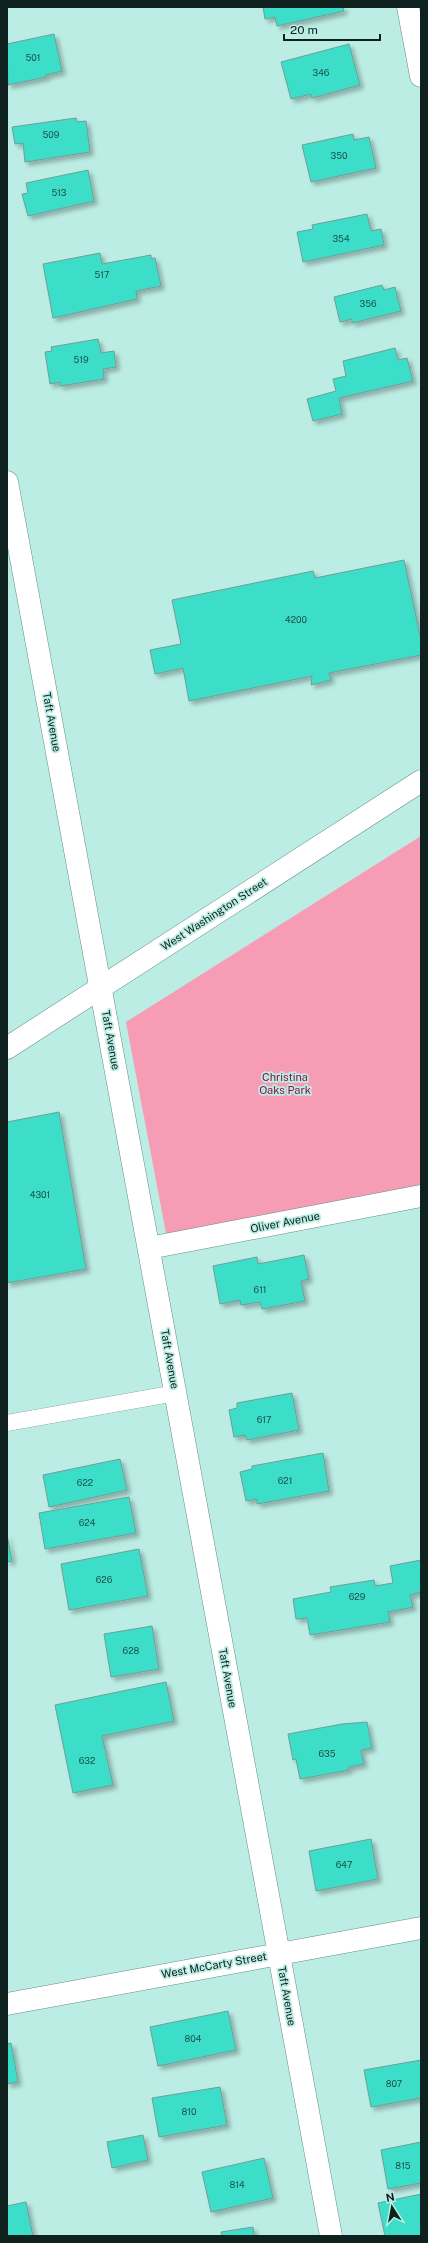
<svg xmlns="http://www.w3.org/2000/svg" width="428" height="2243" viewBox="0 0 428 2243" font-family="'Public Sans',sans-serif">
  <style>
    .green { fill: #f69cb5 }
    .building { fill: #3ddec9; stroke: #6f9e95; filter: url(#shadow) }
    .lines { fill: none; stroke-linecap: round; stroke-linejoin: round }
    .lane-casing { stroke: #628f87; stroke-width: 17 }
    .street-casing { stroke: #628f87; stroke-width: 23 }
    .primary-casing { stroke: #628f87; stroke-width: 23 }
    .lane { stroke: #fff; stroke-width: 16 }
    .street { stroke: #fff; stroke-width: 22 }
    .primary { stroke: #fff; stroke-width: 22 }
    .labels { text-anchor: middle; stroke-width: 3.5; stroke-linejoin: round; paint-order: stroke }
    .number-label { font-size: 9px; fill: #1a5049 }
    .street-label { font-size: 11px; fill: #0f211e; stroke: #bcede4 }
    .park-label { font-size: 11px; fill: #8a1246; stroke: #bcede4 }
  </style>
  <defs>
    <filter id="shadow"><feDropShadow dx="3.5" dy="3.5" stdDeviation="2" flood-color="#0004"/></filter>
  </defs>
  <rect width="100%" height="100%" fill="#bcede4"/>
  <path class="green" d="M421,836V1196L168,1244L126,1022Z"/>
  <path class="building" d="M263,7H343L344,11L277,26L275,17L265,19Z
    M54,34L62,71L46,75V77L8,85L7,44Z
    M349,44L360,85L312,98L311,94L291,99L281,62Z
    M76,118L77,122L86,121L90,152L25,162L23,143L15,144L12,127Z
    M353,134L354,140L369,137L376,168L311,182L302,145Z
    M88,170L94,201L28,216L22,194L28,193L26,183Z
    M367,214L371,231L381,229L384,245L303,262L297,232L313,229L312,225Z
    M100,253L102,264L151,255V259L155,258L161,286L136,291L137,299L53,318L43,264Z
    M382,285L384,290L395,287L401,311L352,323V319L340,322L334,297Z
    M98,339L101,353L114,351L116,367L103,369L104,379L60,386V382L50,384L45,352L52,351L51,347Z
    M395,348L398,360L407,358L413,381L339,398L342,414L313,421L307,399L336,391L333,379L346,376L343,361Z
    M404,560L421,640V655L329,673L331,680L311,685L312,676L189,701L183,668L155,674L150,650L181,644L172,600L313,571L315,578Z
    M59,1112L86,1269L7,1283V1122Z
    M304,1255L309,1279L301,1281L305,1301L262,1309L260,1302L241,1305L240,1300L220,1304L213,1266L257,1257L258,1264Z
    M292,1393L299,1430L247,1440L245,1435L234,1437L229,1410L237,1408V1403Z
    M323,1453L329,1491L257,1504V1499L246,1501L240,1472L252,1469V1466Z
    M120,1459L127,1490L49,1507L43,1475Z
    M129,1497L136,1533L45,1549L39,1513Z
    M7,1535L12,1561L7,1562Z
    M139,1549L148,1596L69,1610L61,1564Z
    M421,1560V1592L410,1595L413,1607L388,1612L390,1622L310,1635L307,1618L296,1619L293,1599L331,1592L330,1587L374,1580L375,1586L393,1583L390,1566Z
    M152,1626L159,1669L111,1677L104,1634Z
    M166,1682L174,1721L102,1736L113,1785L73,1793L55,1705Z
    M367,1722L372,1748L361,1750L364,1764L349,1767V1770L300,1779L296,1759L293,1760L288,1734L342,1724Z
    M371,1839L378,1879L316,1891L309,1851Z
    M228,2011L236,2050L158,2066L150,2027Z
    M11,2043L18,2082L7,2084V2044Z
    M421,2060V2098L371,2107L364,2070Z
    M220,2087L227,2125L159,2137L152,2098Z
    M143,2135L148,2160L112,2168L107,2142Z
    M421,2142V2183L388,2189L381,2150Z
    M264,2158L273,2198L211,2212L202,2172Z
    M421,2194V2236H385L378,2203Z
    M26,2202L33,2236H7V2206Z
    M253,2227L254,2236H222L221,2232Z"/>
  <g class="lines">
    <g class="lane-casing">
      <path id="lane" d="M7,1423L176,1393"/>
    </g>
    <g class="street-casing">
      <path id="street" d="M408,7L421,76
        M7,482L331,2236
        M149,1248L421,1196
        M7,2004L421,1928"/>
    </g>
    <g class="primary-casing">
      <path id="primary" d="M7,1048L421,781"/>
    </g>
    <use href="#lane" class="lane"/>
    <use href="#street" class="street"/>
    <use href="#primary" class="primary"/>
  </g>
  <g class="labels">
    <g class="number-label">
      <text x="33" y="61">501</text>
      <text x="321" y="76">346</text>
      <text x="51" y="138">509</text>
      <text x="339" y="159">350</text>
      <text x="59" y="196">513</text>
      <text x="341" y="242">354</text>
      <text x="102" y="278">517</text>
      <text x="368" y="307">356</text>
      <text x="81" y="363">519</text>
      <text x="296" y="623">4200</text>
      <text x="40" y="1198">4301</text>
      <text x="260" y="1293">611</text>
      <text x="264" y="1423">617</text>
      <text x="285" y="1484">621</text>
      <text x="85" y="1486">622</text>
      <text x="87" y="1526">624</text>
      <text x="104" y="1583">626</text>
      <text x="357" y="1600">629</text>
      <text x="131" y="1654">628</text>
      <text x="327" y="1757">635</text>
      <text x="87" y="1764">632</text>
      <text x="344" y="1868">647</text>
      <text x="193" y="2042">804</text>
      <text x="394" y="2087">807</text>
      <text x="189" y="2115">810</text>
      <text x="403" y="2169">815</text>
      <text x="237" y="2188">814</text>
    </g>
    <g class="street-label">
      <text transform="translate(52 722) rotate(80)" y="4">Taft Avenue</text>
      <text transform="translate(214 914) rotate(-33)" y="4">West Washington Street</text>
      <text transform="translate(111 1040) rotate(80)" y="4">Taft Avenue</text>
      <text transform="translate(285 1222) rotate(-11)" y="4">Oliver Avenue</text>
      <text transform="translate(170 1359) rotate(80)" y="4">Taft Avenue</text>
      <text transform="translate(228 1678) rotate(80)" y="4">Taft Avenue</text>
      <text transform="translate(214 1965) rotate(-10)" y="4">West McCarty Street</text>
      <text transform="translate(287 1996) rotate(80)" y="4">Taft Avenue</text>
    </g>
    <g class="park-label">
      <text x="285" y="1081">Christina<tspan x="285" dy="13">Oaks Park</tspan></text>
    </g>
  </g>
  <rect width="428" height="2243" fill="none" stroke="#0f211e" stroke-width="16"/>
  <g transform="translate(392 2207) rotate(349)" stroke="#bcede4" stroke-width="3" paint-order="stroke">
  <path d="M0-3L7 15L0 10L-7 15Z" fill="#0f211e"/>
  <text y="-6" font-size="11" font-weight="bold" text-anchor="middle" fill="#0f211e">N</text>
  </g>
  <path d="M284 34v6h96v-6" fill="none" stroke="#0f211e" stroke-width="2"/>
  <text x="290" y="34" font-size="12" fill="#0f211e" stroke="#bcede4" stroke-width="3" paint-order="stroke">20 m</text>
</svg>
